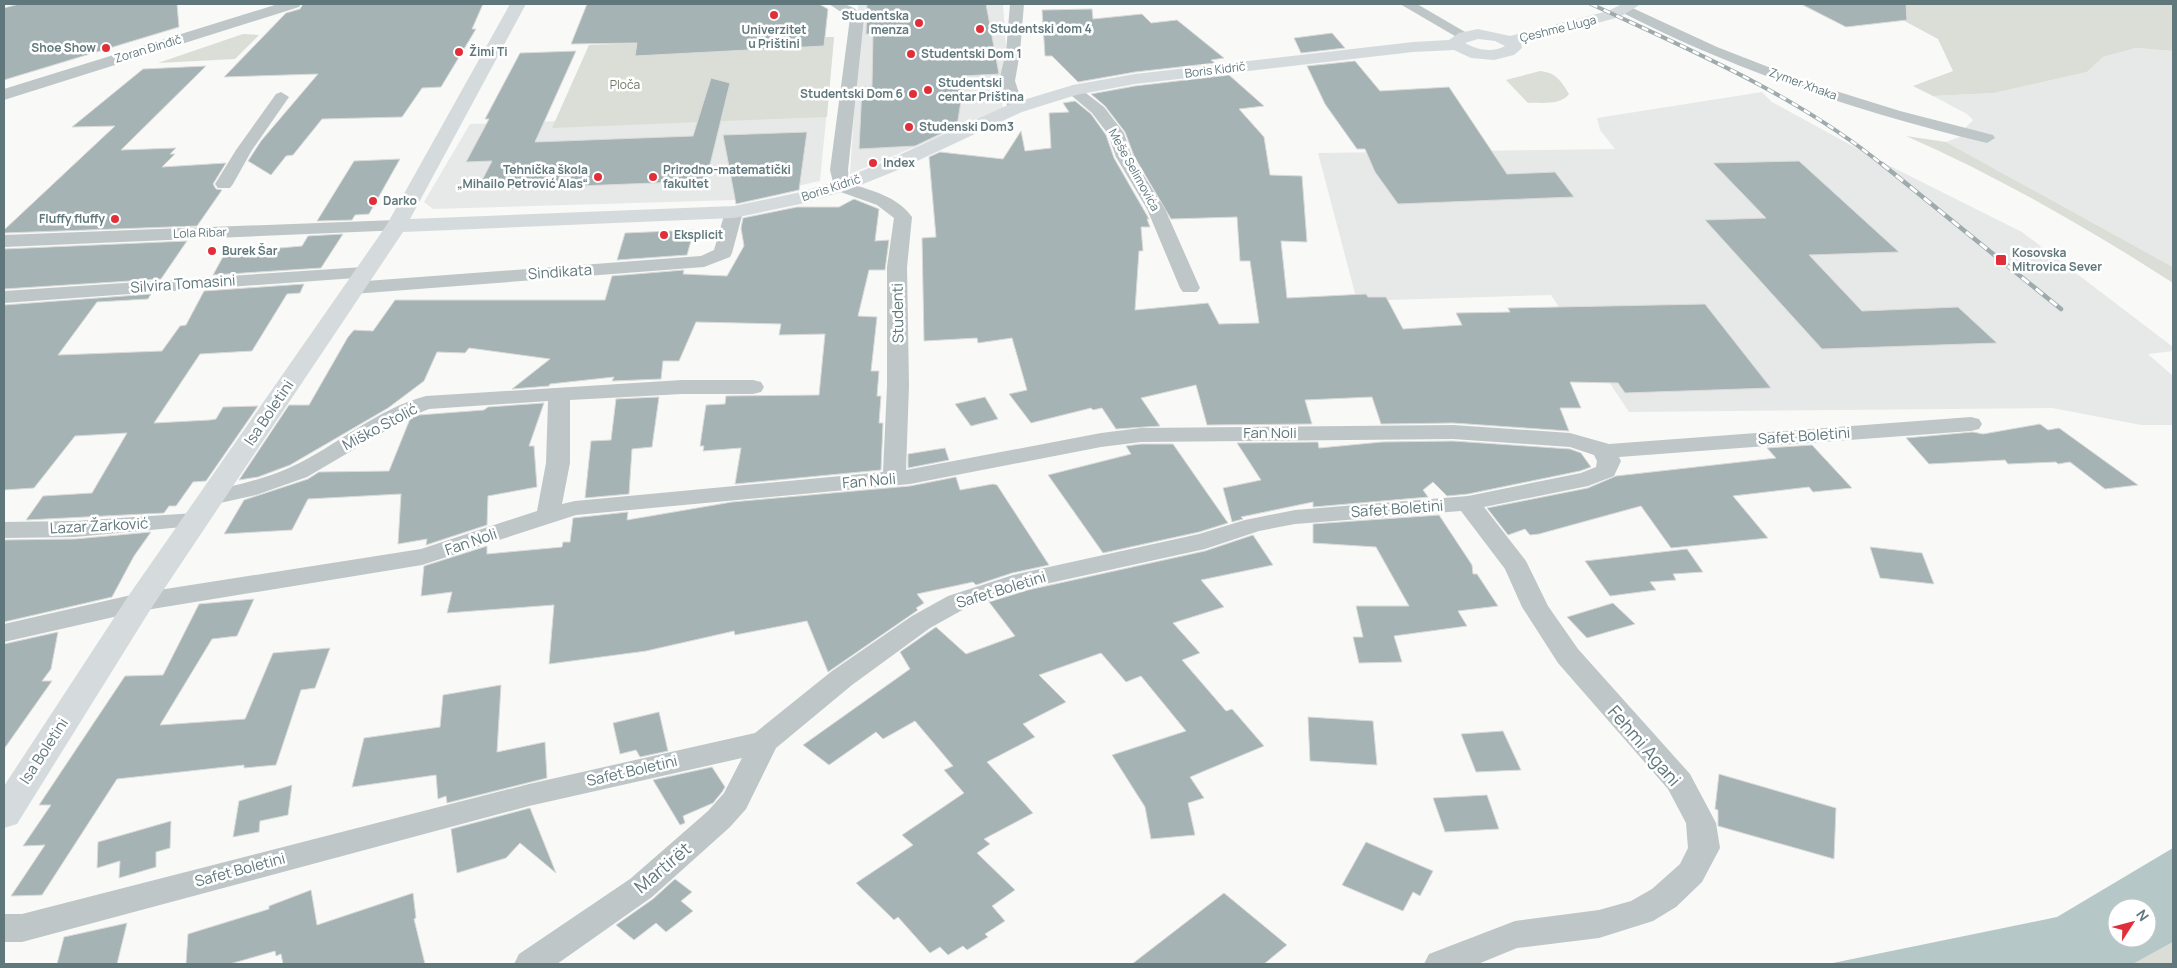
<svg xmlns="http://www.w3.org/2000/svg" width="2177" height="968" viewBox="0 0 2177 968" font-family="Manrope,sans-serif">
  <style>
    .built { fill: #e7e9e8 }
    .green { fill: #dbded6 }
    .water { fill: #b5c7c7; fill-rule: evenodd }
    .building { fill: #a5b3b5; stroke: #dbdbd9 }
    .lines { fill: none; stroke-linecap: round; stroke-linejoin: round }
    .minor { fill: #bec6c7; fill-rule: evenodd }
    .tertiary { fill: #bec6c7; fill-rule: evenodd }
    .secondary { fill: #d5dbdd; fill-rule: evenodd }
    .rail-far1-casing { stroke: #9eaaac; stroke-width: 4 }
    .rail-casing { stroke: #9eaaac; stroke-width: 4.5 }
    .rail-far1 { stroke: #fff; stroke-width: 2.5; stroke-dasharray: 7; stroke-linecap: butt }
    .rail { stroke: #fff; stroke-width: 3; stroke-dasharray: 9; stroke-linecap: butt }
    .poi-dot { fill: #e12f39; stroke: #fff; stroke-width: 2 }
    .labels { text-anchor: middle; stroke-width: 5; stroke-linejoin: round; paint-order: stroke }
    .far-poi-label { font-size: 12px; font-weight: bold; fill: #60787c; stroke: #fff; text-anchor: start }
    .far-street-label { font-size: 12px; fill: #60787c; stroke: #fff }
    .far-park-label { font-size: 12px; fill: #6e7a64; stroke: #fff }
    .street-label { font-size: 15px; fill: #60787c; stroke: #fff }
    .near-street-label { font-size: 18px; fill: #60787c; stroke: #fff }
  </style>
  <rect width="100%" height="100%" fill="#f9f9f7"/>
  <path class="built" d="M858,4H1003L1007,60L1000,78L1003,110L850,174L858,51Z
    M834,37L820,181L736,200L433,209L424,202L470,124L559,121L589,45Z
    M2136,48L2173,51V267L1946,142L1962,136L1966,127L1973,120L1967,114L1933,96L1994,93L2087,72L2103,57Z
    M1762,92L1772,102L1880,161L2022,232L2173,347V351L2148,354L2173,376V425H2141L2052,408L1629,412L1551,295L1357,301L1318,153L1615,149L1600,130L1597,118Z"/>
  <path class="green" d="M1873,4H2173V51L2136,48L2103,57L2087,72L1994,93L1933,96L1913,86L1953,71L1938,39Z
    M243,34L259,35L235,59L158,63Z
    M834,37L827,117L552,128L589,45Z
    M1540,71C1557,73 1561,81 1569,94C1560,106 1541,102 1528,103L1506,80Z
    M1906,136L1946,142L2173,267V283C2088,228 1999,177 1906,136Z
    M2173,942V964H2133Z"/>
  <path class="water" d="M2173,848V942L2133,964H1828L2057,917ZM2117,908H2147V938H2117Z"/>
  <path class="building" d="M19,4H177L179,27L4,80V8Z
    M303,4H483L472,29H476L441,87L422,88L402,117L322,119L293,155L286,156L271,175L248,161L261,141L318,74L224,77L286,13L300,9Z
    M587,4H819L828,9L824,46L635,56L637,43L571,44Z
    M867,4H986L999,74L962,76L965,101H961L957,126L915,146L859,149L862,87L872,86L873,34H866Z
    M1801,4H1906L1907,20L1846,27Z
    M1092,9L1093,19L1142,14L1151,23L1177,20L1224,58L1211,60L1215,63L1135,72L1078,82L1052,56H1045L1042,10Z
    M1332,33L1345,48L1301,53L1294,38Z
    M576,51L535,142L693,136L711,78L730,83L706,181L477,190L492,161L466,162L489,119H485L520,53Z
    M1355,61L1380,91L1449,87L1507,174L1555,172L1574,197L1398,204L1375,172L1365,149H1357L1325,104L1307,66Z
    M206,66L121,150L176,148L170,154H175L162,167L226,163L213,184L216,189L222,190L197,226L4,233V230L115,126L72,127L143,69Z
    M1229,75L1264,106L1239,109L1264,137L1270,175L1302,176L1307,242L1281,241L1287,298L1366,294L1368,297H1386L1403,329L1462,325L1456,313L1510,312L1508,308L1705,304L1771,388L1625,393L1618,383L1570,382L1581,408H1560L1569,431L1453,423L1381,424L1372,397L1305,400L1312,424L1207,425L1196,385L1141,398L1160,426L1116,429L1102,408L1093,410L1091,408L1031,423L1009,394L1027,390L1012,338L978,343L977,338L924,341L922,238L936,237L929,157L940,152L1003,159L1021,131L1025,151L1051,148L1049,113L1069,112L1063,103L1075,101L1091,114L1106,135L1114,158L1149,219H1147L1150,227H1141L1143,251H1139L1135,310L1208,303L1219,324L1259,323L1250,261H1240L1237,217L1171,219L1134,156L1125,132L1105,106L1091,94L1135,86Z
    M807,132L799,190L736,204L723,135Z
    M400,159L369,214L355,215L352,220L317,221L354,161Z
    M1799,161L1899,252L1809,255L1862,311L1958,307L1997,343L1822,349L1705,220L1766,218L1713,163Z
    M854,199L879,209L875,241L889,240L885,270H869L858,316L877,317L871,371H879L877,396H881L879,423H883L881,470L735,484L741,448L703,451L704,446H700L706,405L725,404L726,396L819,395L825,334L779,335L781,324L696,322L679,361H663L661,379L612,381L614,377L550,384L549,386L512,389L550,359L469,348L465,353L437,352L424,381L388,408L290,465L258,477L239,480L289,405H309L348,337L354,330L373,331L395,300H605L612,276L684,270L683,274L727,276L744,246L741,228L743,218L797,207H839Z
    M694,230L687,255L617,260L625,233Z
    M343,234L321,268L213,275L225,253L302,246L308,236Z
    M187,241L161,279L4,289V249Z
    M304,284L300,293L287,294L252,351L200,354L154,423L210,420L216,419L223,407L258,406L206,481L193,482L176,506H169L164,513L26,520L43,496L92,493L127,433L75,436L34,488L4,490V305L151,294L148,299L97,302L58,355L162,351L180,326L186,325L204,291Z
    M659,397L652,447L632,449L629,494L585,498L591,441L611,440L616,399Z
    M985,397L998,419L971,426L955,404Z
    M544,403L529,446H534L537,487L488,496L487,525L426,545L427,539L398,544L401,494L308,499L292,530L224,534L244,500L308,479L319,472L389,471L410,419L419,415L484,410L488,407Z
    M2040,424L2048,430L2059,428L2138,485L2105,489L2070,462L2058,464L2056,462L2008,464L2005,460L1929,464L1906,438L1973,432L1983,434Z
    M1453,441L1570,449L1581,453L1591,467L1580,471L1468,494L1447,496L1433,482L1423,490L1428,497L1313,507V502L1241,517L1243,519L1232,522L1223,488L1261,480L1237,443L1318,442L1319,448L1382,442Z
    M1141,444H1173L1228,523L1199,532L1103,553L1048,475L1131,454L1126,446Z
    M1812,445L1852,488L1813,492L1809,487L1733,496L1768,538L1671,548L1641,506L1539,534L1530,535L1525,529L1508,535L1487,508L1588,488L1616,476L1776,458L1767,448Z
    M945,448L949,460L908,468V454Z
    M956,477L960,490L993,484L997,485L1049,565L1012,573L976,585L973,582L917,594L924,603L916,608L918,610L828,672L807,621L735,635L734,631L646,651L549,664L554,605L447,613L452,592L421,596L424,566L487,546V554L562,547L563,542H570L573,518L628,512L627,520L732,502L910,486Z
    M1439,515L1472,565L1473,574H1477L1498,606L1458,611L1467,626L1394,636L1402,662L1359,663L1353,637H1363L1356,606H1409L1376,547L1313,543V524Z
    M151,532L134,556L112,597L4,622V540L75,539Z
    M1253,535L1273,565L1201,580L1224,607L1173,623L1200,653L1182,660L1226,711L1232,709L1264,746L1190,777L1204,798L1188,803L1195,835L1151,839L1145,807L1112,755L1186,731L1141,676L1126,682L1101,653L1039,675L1066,702L1023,724L1035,737L987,762L1033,813L984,839L990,844L977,853L1015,890L992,906L1005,921L985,934L988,937L967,950L963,946L948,955L940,947L930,953L898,917L894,920L856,883L913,845L902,835L964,793L944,770L953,766L915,721L883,739L876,732L829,765L803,745L910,669L900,652L936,627L966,654L1015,636L989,602L1028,590L1205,551Z
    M1870,547L1922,553L1934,584L1880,578Z
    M1687,549L1703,572L1673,574L1676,580L1650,582L1656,590L1610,596L1585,561Z
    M254,599L237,636L212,639L160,725L245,719L273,653L330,648L315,688L301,690L276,765L244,768V765L117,779L42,895L11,896L45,845L23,846L51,805H39L125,676L163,675L199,604Z
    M1613,603L1635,624L1587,638L1567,617Z
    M58,632L51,669L42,681H52L4,749V644Z
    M501,685L497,752L545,742L547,778L447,803L446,796L438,799L436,775L352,787L364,738L440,727L443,695Z
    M659,712L668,751L640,757L636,750L620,754L613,723Z
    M1308,717L1373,721L1377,765L1310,761Z
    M1503,731L1521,770L1476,772L1461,734Z
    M712,767L725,787L722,792L713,803L683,816L685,823L680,825L653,780Z
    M1719,774L1836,808L1834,859L1718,826V810L1715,809Z
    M292,785L288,815L260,821L259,832L233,837L239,801Z
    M1487,795L1499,829L1445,832L1433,798Z
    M530,808L556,873L520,843L506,858L457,873L451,829Z
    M171,821L170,848L156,852V867L119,878L120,861L97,868L98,842Z
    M1366,842L1433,871L1420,896L1413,892L1403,911L1342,885Z
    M675,879L692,892L681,901L693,911L666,932L656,923L634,940L616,925L653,899Z
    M311,890L317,925L413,893L416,918L414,919L425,964H283L281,954L276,956L275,951L230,964H186L188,934L269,909V906Z
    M1224,893L1287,945L1264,964H1132Z
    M127,923L117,964H57L64,937Z"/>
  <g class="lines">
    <path class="minor" d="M829,4C844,3 855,5 864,18L848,170L849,183C872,191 897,196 912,217L907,267L909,386L906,470L1101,433L1141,428L1453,425L1570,433L1609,444L1971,417L1979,419L1982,424L1979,429L1971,431L1619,457L1621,461L1614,476L1588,486L1484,507L1526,561L1548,606L1578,649L1690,774L1716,823L1720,848L1702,882L1676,907L1653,921L1599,938L1517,948L1478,964H1424L1429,954L1515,921L1599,910L1631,901L1652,889L1680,864L1688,848L1686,823L1668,789L1558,663L1522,607L1505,569L1461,511L1295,524L1259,531L1205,549L1027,588L966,608L930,628L852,685L776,748L746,809L730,827L652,897L557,964H514L519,954L630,879L708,811L724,793L742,758L529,806L22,942H4V914H22L529,784L755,733L832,671L912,616L948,596L1013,575L1199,534L1245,520L1295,510L1468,496L1581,473L1596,467L1597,461L1594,455L1570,447L1453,439L1141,442L1101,447L910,484L576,515L422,565L140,611L4,642V624L140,593L421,549L537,511L546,463L548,401L429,409L409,417L307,477L256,495L211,505L202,503L199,498L202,493C232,486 263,480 291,467C337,446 376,409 426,396L682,380H753L761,382L764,387L761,392L753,394H682L570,400V463L562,504L575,501L883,472L887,386V267L894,218L877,205L835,190L830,170L850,18Z
      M1010,4H1024L1020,52L1015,81L1024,108L1016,113L1008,108L999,81L1006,52Z
      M1400,4H1417L1472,36L1465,40L1460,39Z
      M1626,5L1717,47L1807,82L1900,111L1993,135L1995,138L1987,143C1860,112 1738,72 1621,12L1619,9L1621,6Z
      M1073,85L1078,87L1104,107L1124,133L1132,157L1165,209L1200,288L1197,292H1183L1180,288L1147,209L1116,157L1108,134L1092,113L1065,90Z
      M281,92L289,97L252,150L233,184L230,188H218L215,184L236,150L276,94Z
      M734,207L740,208L743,212L732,253L730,257L704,267L353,294L346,292L343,288L346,284L353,282L701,256L714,250L725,212L728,208Z
      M363,267L370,269L373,273L370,277L4,303V291Z
      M195,513L204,515L207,520L204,525L75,537L4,538V522L75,521Z"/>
    <path class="tertiary" d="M278,4H301L299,7L4,100V89Z
      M396,220L403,222L407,226L403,230L4,247V235Z"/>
    <path class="secondary" d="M510,4H526L410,219L734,206L801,192L834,182L884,162L1010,104L1073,85L1135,74L1413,42L1449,40L1459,33L1478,29L1510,36L1608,11L1622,4H1641L1620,17L1521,43L1522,48L1514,55L1494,60L1471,58L1454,50L1413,52L1135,84L1076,95L1022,112L898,170L848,190L805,203L734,218L403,232L152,607L17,824L4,828V786L129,595L386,226ZM1478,39L1495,41L1505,46C1493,53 1477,50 1465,43Z"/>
    <g class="rail-far1-casing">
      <path id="rail-far1" d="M1591,4C1692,51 1797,95 1884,166"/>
    </g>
    <g class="rail-casing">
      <path id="rail" d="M1882,164L2061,309"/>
    </g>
    <use href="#rail-far1" class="rail-far1"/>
    <use href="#rail" class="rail"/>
  </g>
  <g class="poi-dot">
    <circle cx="774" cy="15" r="5"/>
    <circle cx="919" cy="23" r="5"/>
    <circle cx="980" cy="29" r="5"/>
    <circle cx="106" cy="48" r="5"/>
    <circle cx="459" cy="52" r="5"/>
    <circle cx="911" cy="54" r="5"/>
    <circle cx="928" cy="90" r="5"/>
    <circle cx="913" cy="94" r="5"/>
    <circle cx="909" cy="127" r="5"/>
    <circle cx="873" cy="163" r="5"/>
    <circle cx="598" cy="177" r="5"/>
    <circle cx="653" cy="177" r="5"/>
    <circle cx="373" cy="201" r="5"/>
    <circle cx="115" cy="219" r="5"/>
    <circle cx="664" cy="235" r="5"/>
    <circle cx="212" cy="251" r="5"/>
    <rect x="1995" y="254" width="12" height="12" rx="2.5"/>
  </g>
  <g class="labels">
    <g class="far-poi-label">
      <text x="909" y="20" text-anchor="end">Studentska<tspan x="909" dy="14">menza</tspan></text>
      <text x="990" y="33">Studentski dom 4</text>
      <text x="774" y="34" text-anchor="middle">Univerzitet<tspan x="774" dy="14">u Prištini</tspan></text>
      <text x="96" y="52" text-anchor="end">Shoe Show</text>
      <text x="469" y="56">Žimi Ti</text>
      <text x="921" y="58">Studentski Dom 1</text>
      <text x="938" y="87">Studentski<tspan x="938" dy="14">centar Priština</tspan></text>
      <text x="903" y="98" text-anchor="end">Studentski Dom 6</text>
      <text x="919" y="131">Studenski Dom3</text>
      <text x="883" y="167">Index</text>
      <text x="588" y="174" text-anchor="end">Tehnička škola<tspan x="588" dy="14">„Mihailo Petrović Alas“</tspan></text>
      <text x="663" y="174">Prirodno-matematički<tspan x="663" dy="14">fakultet</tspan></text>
      <text x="383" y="205">Darko</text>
      <text x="105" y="223" text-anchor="end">Fluffy fluffy</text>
      <text x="674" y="239">Eksplicit</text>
      <text x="222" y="255">Burek Šar</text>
      <text x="2012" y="257">Kosovska<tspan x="2012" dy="14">Mitrovica Sever</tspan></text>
    </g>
    <g class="far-street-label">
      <text transform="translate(1558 29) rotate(-14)" y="4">Çeshme Lluga</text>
      <text transform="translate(148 49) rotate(-17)" y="4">Zoran Đinđič</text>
      <text transform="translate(1215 70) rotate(-7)" y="4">Boris Kidrič</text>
      <text transform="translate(1803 84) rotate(20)" y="4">Zymer Xhaka</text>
      <text transform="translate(1134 170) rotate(61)" y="4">Meše Selimovića</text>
      <text transform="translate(831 188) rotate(-18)" y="4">Boris Kidrič</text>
      <text transform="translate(200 233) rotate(-2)" y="4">Lola Ribar</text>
    </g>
    <g class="far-park-label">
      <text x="625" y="89">Ploča</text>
    </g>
    <g class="street-label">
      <text transform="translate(560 272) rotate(-4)" y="5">Sindikata</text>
      <text transform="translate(183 284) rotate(-4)" y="5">Silvira Tomasini</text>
      <text transform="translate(898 313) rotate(-91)" y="5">Studenti</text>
      <text transform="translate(269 413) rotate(-56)" y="5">Isa Boletini</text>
      <text transform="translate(380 427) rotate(-28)" y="5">Miško Stolić</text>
      <text x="1270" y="438">Fan Noli</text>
      <text transform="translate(1804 436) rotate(-4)" y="5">Safet Boletini</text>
      <text transform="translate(869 481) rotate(-5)" y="5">Fan Noli</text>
      <text transform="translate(1397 509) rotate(-4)" y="5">Safet Boletini</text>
      <text transform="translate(99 526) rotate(-3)" y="5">Lazar Žarković</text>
      <text transform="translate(471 542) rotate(-19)" y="5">Fan Noli</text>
      <text transform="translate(1001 590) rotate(-17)" y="5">Safet Boletini</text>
      <text transform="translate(44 751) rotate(-57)" y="5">Isa Boletini</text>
      <text transform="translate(632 771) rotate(-13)" y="5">Safet Boletini</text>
      <text transform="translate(240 870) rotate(-15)" y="5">Safet Boletini</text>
    </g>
    <g class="near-street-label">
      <text transform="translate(1644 746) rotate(49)" y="6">Fehmi Agani</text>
      <text transform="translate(663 868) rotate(-40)" y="6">Martirët</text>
    </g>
  </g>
  <rect width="2177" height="968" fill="none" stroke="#60787c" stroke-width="10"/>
  <g transform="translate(2132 923) rotate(54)"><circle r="24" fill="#ffffff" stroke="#bfc9cb"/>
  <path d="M0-4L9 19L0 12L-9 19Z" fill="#e12f39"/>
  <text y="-8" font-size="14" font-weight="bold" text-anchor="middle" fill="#60787c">N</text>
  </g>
</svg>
